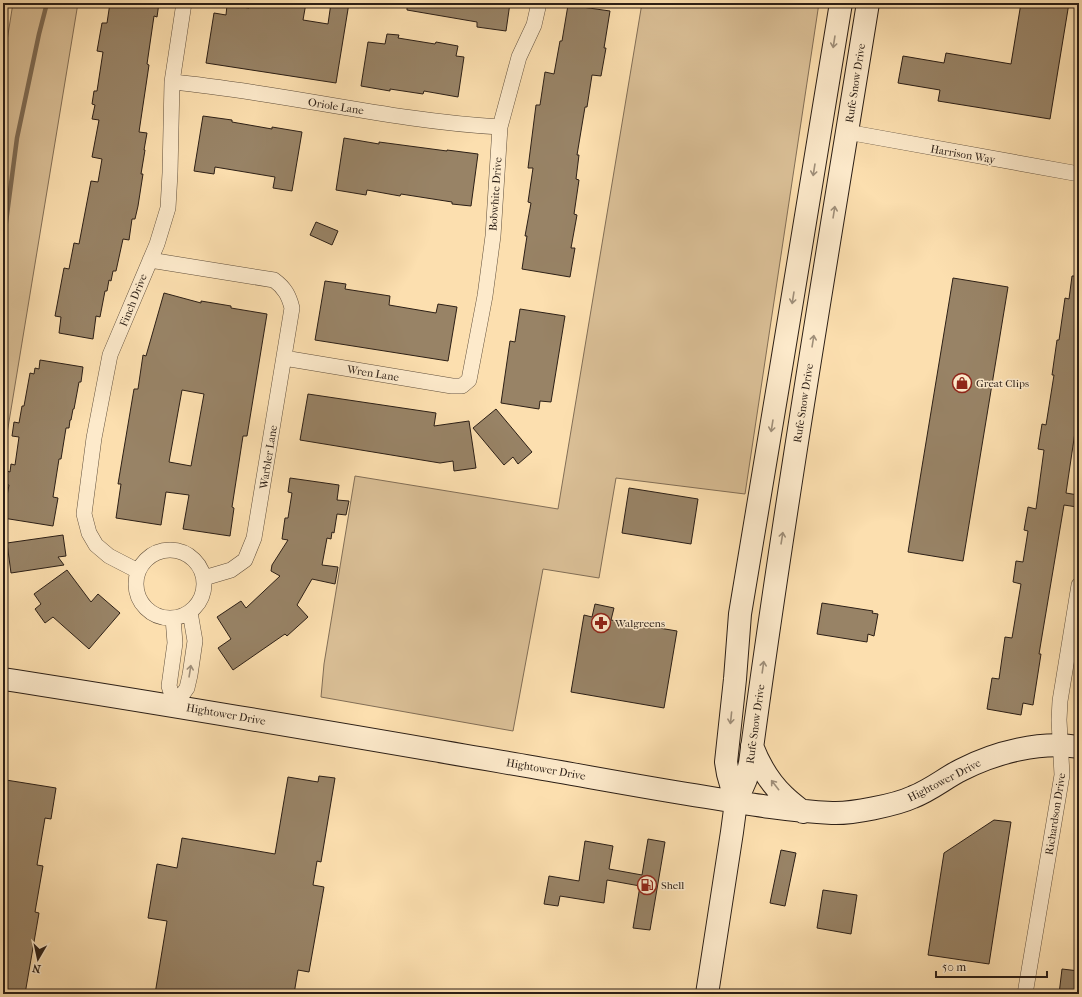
<svg xmlns="http://www.w3.org/2000/svg" width="1082" height="997" viewBox="0 0 1082 997" font-family="'IM FELL French Canon',serif">
  <style>
    .green { fill: #d9be95; stroke: #826e56 }
    .lines { fill: none; stroke-linecap: round; stroke-linejoin: round }
    .stream { stroke: #7e6b53; stroke-width: 4.5 }
    .building { fill: #988366; stroke: #2c1f16; fill-rule: evenodd }
    .street-casing { stroke: #604f3c; stroke-width: 16 }
    .secondary-casing { stroke: #2c1f16; stroke-width: 24 }
    .street { stroke: #fdeacb; stroke-width: 15 }
    .secondary { stroke: #fdeacb; stroke-width: 22 }
    .oneway { stroke: #9f8f7a }
    .labels { text-anchor: middle; stroke-width: 3; stroke-linejoin: round; paint-order: stroke }
    .street-label { font-size: 11px; fill: #2c1f16; stroke: #fdeacb }
    .poi-label { font-size: 11px; fill: #2c1f16; stroke: #fdeacb; text-anchor: start }
  </style>
  <rect width="100%" height="100%" fill="#fcdfaf"/>
  <filter id="stains"><feTurbulence type="fractalNoise" baseFrequency=".005" numOctaves="4"/><feColorMatrix values="0 0 0 0 .2 0 0 0 0 .09 0 0 0 0 .02 0 0 0 .5 -.17"/></filter>
  <radialGradient id="worn" r=".72"><stop offset=".6" stop-color="#630" stop-opacity="0"/><stop offset="1" stop-color="#630" stop-opacity=".3"/></radialGradient>
  <path class="green" d="M13,3H78L3,458V66Z
    M642,3H819L745,494L616,478L599,578L543,569L513,731L321,697L324,664L355,476L558,509Z"/>
  <g class="lines">
    <path class="stream" d="M3,245L17,138L39,34L47,3"/>
  </g>
  <path class="building" d="M110,3H159L157,17L154,16L147,64L149,65L139,132L147,133L144,150H145L141,174H143L138,206L135,219H132L129,240L123,239L116,271H113L111,281L109,280L107,291H105L100,317L96,316L93,339L59,333L61,317L55,316L64,268L69,269L74,243L79,244L91,181L98,182L102,159L92,157L99,120L92,119L95,105L92,104L94,91H97L103,52L97,51L102,23H107Z
    M249,3H306L303,20L328,24L331,3H349L336,83L206,63L214,13L226,15L227,5L249,8Z
    M407,3H510L506,31L477,27V22L407,10Z
    M1021,3H1069L1050,119L938,101L940,90L898,83L903,56L944,63L946,53L1011,64Z
    M568,5L610,11L604,48H606L601,76L592,75L587,107H585L577,155H579L576,179L579,180L574,214L577,215L571,248H575L570,277L522,269L527,236H525L531,203L528,202L533,168H528L536,105H540L545,72L554,74L560,41H562Z
    M387,34L399,35L398,38L435,44L436,42L458,46L456,56L464,57L458,97L424,91L423,94L390,89V91L361,86L368,42L385,44Z
    M203,116L232,120V122L272,129V127L302,132L292,191L273,188L275,177L215,167L214,174L194,171Z
    M344,138L379,144V142L447,151V150L478,154L471,206L452,204V202L401,194L400,196L367,190L366,195L336,190Z
    M316,222L338,231L332,245L310,235Z
    M1072,276H1079V405L1066,493L1078,495L1077,507L1064,505L1039,654H1041L1033,705L1023,703L1021,715L987,709L992,678L999,679L1005,637L1012,638L1021,584L1013,582L1016,561L1023,562L1028,531L1024,530L1028,507L1036,509L1044,450L1038,449L1042,424L1046,425L1054,375H1052L1057,340H1059L1065,298L1069,299Z
    M953,278L1008,287L963,561L908,552Z
    M325,281L346,284L345,289L390,296L389,305L436,313L438,304L457,307L448,361L315,340Z
    M164,293L201,303V301L231,306V308L267,314L247,436H243L232,507L234,508L230,536L183,529L189,495L166,492L161,525L116,518L121,484H118L134,389H138L143,355L146,356ZM182,390L204,394L191,466L169,462Z
    M520,309L565,316L551,402L540,401L539,409L501,403L510,341L515,342Z
    M40,360L83,367L81,382H79L74,409H73L71,420H70L69,428H66L61,459H59L53,497L58,498L53,526L3,518L9,485L5,484L7,471L10,472L11,464L15,465L19,437L12,436L14,422L19,423L22,406H24L30,373L34,374L35,368L39,369Z
    M308,394L436,413L434,426L469,421L476,468L454,471L453,461L440,463L300,440Z
    M496,409L532,452L518,464L513,457L504,465L473,428Z
    M290,478L339,485L337,500L349,501L346,515L337,514L334,533L332,532L331,539L327,538L322,565L338,567L335,584L312,579L297,605L308,617L287,636L285,634L233,670L218,648L231,639L217,617L241,601L246,608L280,576L271,571L272,565L288,540L282,539L285,518H288L292,493L288,492Z
    M629,488L698,499L691,544L622,533Z
    M63,535L66,556L58,557L64,565L11,573L7,543Z
    M67,570L91,602L98,594L120,613L89,649L53,617L45,623L35,609L41,604L34,594Z
    M822,603L873,611L872,613L878,614L874,636L868,634L867,642L817,634Z
    M595,604L614,608L611,620L677,631L664,708L571,692L584,615L592,617Z
    M319,776L335,778L321,862L317,861L313,885L324,887L309,972L298,970L294,994H155L167,921L148,918L157,864L177,868L182,838L275,854L288,777L318,782Z
    M6,780L56,788L51,819L45,818L37,865L43,866L35,912L39,913L25,994H3V821L5,808H3V801Z
    M994,820L1011,822L989,964L928,955L944,853Z
    M648,839L665,842L650,930L633,928L640,886L607,880L604,903L560,896L558,906L544,904L549,876L579,881L585,841L613,846L609,869L642,875Z
    M781,850L796,853L785,906L770,903Z
    M823,890L857,895L851,934L817,928Z
    M1062,969L1079,971V994H1059Z"/>
  <g class="lines">
    <g class="street-casing">
      <path id="street" d="M172,82C282,92 390,121 500,127
        M847,132L1079,174
        M150,260L274,280C285,288 289,296 292,308L254,538L245,560L231,570L204,578
        M284,358L452,386H462L469,380L485,296L493,236L500,127L519,57L534,25L539,3
        M136 584a34 34 0 1 1 68 0a34 34 0 1 1-68 0Z
        M138,571L109,556L96,545L89,533L84,514L94,438L110,355L157,244L168,208L170,173L172,82L184,3
        M173,618L175,643L169,686L175,705
        M175,705L187,688L190,675L195,641L190,612
        M1025,994L1062,775L1059,720L1060,701L1079,585"/>
    </g>
    <g class="secondary-casing">
      <path id="secondary" d="M3,679C180,706 356,737 532,767C590,777 648,788 706,797C748,804 790,811 832,813C851,814 896,805 913,797C931,790 945,778 961,770C996,752 1040,741 1079,747
        M752,746C759,764 770,783 784,796C790,802 797,807 803,812
        M736,802L728,774L726,762L735,679L740,614L782,362L841,3
        M707,994L732,832L736,802L746,779L750,763C784,509 827,256 868,3"/>
    </g>
    <use href="#street" class="street"/>
    <use href="#secondary" class="secondary"/>
  </g>
  <defs><path id="oneway-shaft" d="M-6 0H5M1.5-3L5.5 0L1.5 3" fill="none" stroke-width="1.6" stroke-linecap="round" stroke-linejoin="round"/></defs>
  <g class="oneway">
    <use href="#oneway-shaft" transform="translate(834 42) rotate(99)"/>
    <use href="#oneway-shaft" transform="translate(814 170) rotate(99)"/>
    <use href="#oneway-shaft" transform="translate(834 212) rotate(-81)"/>
    <use href="#oneway-shaft" transform="translate(793 298) rotate(99)"/>
    <use href="#oneway-shaft" transform="translate(813 341) rotate(-81)"/>
    <use href="#oneway-shaft" transform="translate(772 426) rotate(99)"/>
    <use href="#oneway-shaft" transform="translate(782 538) rotate(-81)"/>
    <use href="#oneway-shaft" transform="translate(763 667) rotate(-82)"/>
    <use href="#oneway-shaft" transform="translate(190 671) rotate(-81)"/>
    <use href="#oneway-shaft" transform="translate(731 718) rotate(96)"/>
    <use href="#oneway-shaft" transform="translate(775 785) rotate(-128)"/>
  </g>
  <defs>
    <g id="shop-ring" transform="scale(1)"><circle r="9.5" fill="#fdeacb" stroke="#8f2418" stroke-width="1.5"/><path d="M-5-2.5h2.3a2.7 3.5 0 0 1 5.4 0H5L5.5 6h-11ZM-1.5-2.5h3a1.5 2.3 0 0 0-3 0Z" fill="#8f2418"/></g>
    <g id="pharmacy-ring" transform="scale(1)"><circle r="9.5" fill="#fdeacb" stroke="#8f2418" stroke-width="1.5"/><path d="M-2-6h4v4h4v4h-4v4h-4v-4h-4v-4h4Z" fill="#8f2418"/></g>
    <g id="fuel-ring" transform="scale(1)"><circle r="9.5" fill="#fdeacb" stroke="#8f2418" stroke-width="1.5"/><path d="M-5.5-6h7V0h2V4h1.3V-2.5L3-4.5l.8-.8L6-3V5H2.5V1h-1V6h-7ZM-4.2-4.7v3.2H.2V-4.7Z" fill="#8f2418"/></g>
  </defs>
  <g fill-rule="evenodd">
    <use href="#shop-ring" x="962" y="383"/>
    <use href="#pharmacy-ring" x="601" y="623"/>
    <use href="#fuel-ring" x="647" y="885"/>
  </g>
  <g class="labels">
    <g class="street-label">
      <text transform="translate(855 83) rotate(-81)" y="4">Rufe Snow Drive</text>
      <text transform="translate(336 106) rotate(9)" y="4">Oriole Lane</text>
      <text transform="translate(963 154) rotate(10)" y="4">Harrison Way</text>
      <text transform="translate(495 194) rotate(-86)" y="4">Bobwhite Drive</text>
      <text transform="translate(133 300) rotate(-68)" y="4">Finch Drive</text>
      <text transform="translate(373 373) rotate(9)" y="4">Wren Lane</text>
      <text transform="translate(803 403) rotate(-81)" y="4">Rufe Snow Drive</text>
      <text transform="translate(268 457) rotate(-81)" y="4">Warbler Lane</text>
      <text transform="translate(226 714) rotate(10)" y="4">Hightower Drive</text>
      <text transform="translate(755 724) rotate(-82)" y="4">Rufe Snow Drive</text>
      <text transform="translate(546 769) rotate(10)" y="4">Hightower Drive</text>
      <text transform="translate(944 780) rotate(-27)" y="4">Hightower Drive</text>
      <text transform="translate(1055 814) rotate(-81)" y="4">Richardson Drive</text>
    </g>
    <g class="poi-label">
      <text x="976" y="387">Great Clips</text>
      <text x="615" y="627">Walgreens</text>
      <text x="661" y="889">Shell</text>
    </g>
  </g>
  <rect width="1082" height="997" fill="none" stroke="#fcdfaf" stroke-width="16"/>
  <rect x="4" y="4" width="1074" height="989" fill="none" stroke="#2c1f16" stroke-width="2"/>
  <rect x="8" y="8" width="1066" height="981" fill="none" stroke="#2c1f16"/>
  <g transform="translate(38 959) rotate(189)" stroke="#fdeacb" stroke-width="3" paint-order="stroke">
  <path d="M0-3L7 15L0 10L-7 15Z" fill="#2c1f16"/>
  <text y="-6" font-size="11" font-weight="bold" text-anchor="middle" fill="#2c1f16">N</text>
  </g>
  <path d="M936 971v6h111v-6" fill="none" stroke="#2c1f16" stroke-width="2"/>
  <text x="942" y="971" font-size="12" fill="#2c1f16" stroke="#fdeacb" stroke-width="3" paint-order="stroke">50 m</text>
  <rect width="100%" height="100%" filter="url(#stains)"/>
  <rect width="100%" height="100%" fill="url(#worn)"/>
</svg>
